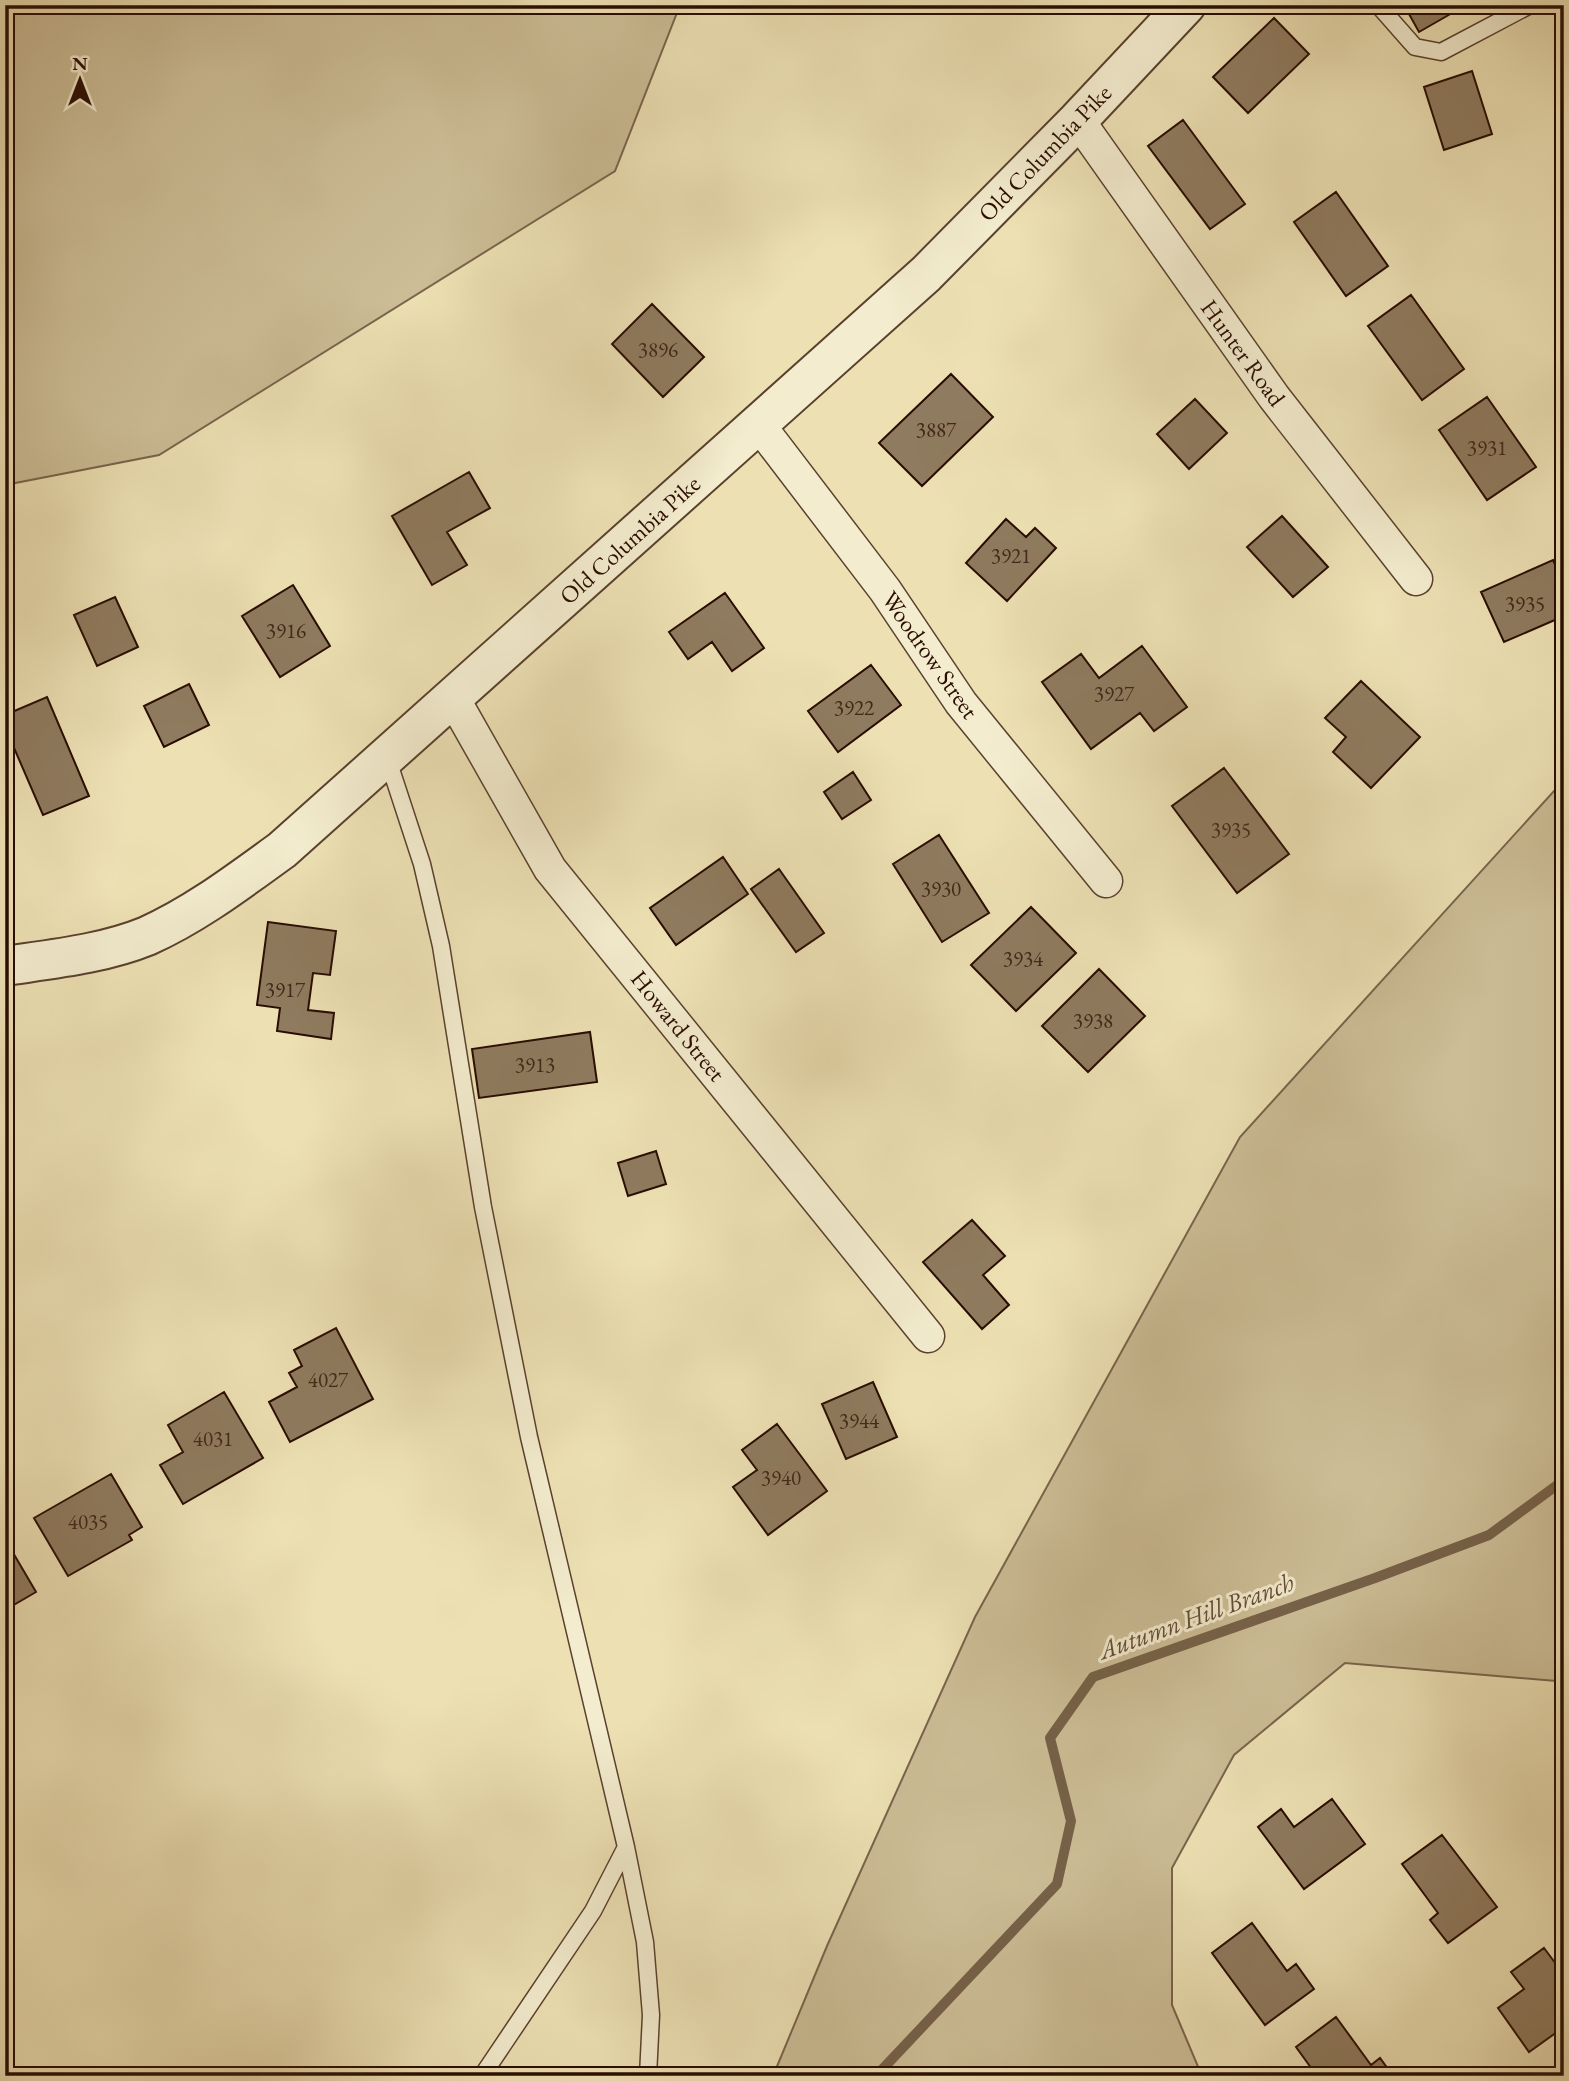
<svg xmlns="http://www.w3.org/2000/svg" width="1569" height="2081" viewBox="0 0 1569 2081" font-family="'EB Garamond',serif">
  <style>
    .green { fill: #ccbd96; stroke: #7a644c; stroke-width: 2 }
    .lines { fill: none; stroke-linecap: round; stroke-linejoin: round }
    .stream { stroke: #766148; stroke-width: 10 }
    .building { fill: #8f7b5f; stroke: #290c02; stroke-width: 2 }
    .service-casing { stroke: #5a412e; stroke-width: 19 }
    .minor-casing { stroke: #5a412e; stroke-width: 35 }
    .tertiary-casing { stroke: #5a412e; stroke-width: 42 }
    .service { stroke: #f3ecce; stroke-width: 16 }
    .minor { stroke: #f3ecce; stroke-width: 32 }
    .tertiary { stroke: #f3ecce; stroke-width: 38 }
    .labels { text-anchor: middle; stroke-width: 6; stroke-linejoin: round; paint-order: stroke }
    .number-label { font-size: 21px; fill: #422819 }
    .street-label { font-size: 24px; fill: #290c02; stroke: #f3ecce }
    .water-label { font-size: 26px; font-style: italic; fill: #634b37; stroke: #f3ecce }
  </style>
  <rect width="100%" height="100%" fill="#ede1b4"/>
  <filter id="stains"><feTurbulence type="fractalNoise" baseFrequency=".00286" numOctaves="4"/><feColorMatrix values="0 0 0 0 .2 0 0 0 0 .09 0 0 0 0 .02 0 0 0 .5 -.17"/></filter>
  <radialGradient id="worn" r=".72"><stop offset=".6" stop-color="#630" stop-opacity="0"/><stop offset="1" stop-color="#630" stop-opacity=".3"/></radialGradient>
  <path class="green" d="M5,5H680L615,171L159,455L5,485Z
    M1564,780V1673L1556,1681L1345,1663L1234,1755L1172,1868V2005L1202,2076H773L827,1946L975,1617L1240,1137Z"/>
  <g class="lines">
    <path class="stream" d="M876,2076L1057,1884L1071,1821L1050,1738L1093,1677L1375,1578L1489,1535L1564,1480"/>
  </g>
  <path class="building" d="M1404,5H1466L1419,32Z
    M1274,18L1309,54L1248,113L1213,77Z
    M1472,71L1492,134L1444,150L1424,87Z
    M1183,120L1245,204L1210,229L1148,146Z
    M1336,192L1388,266L1346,296L1294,222Z
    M1411,295L1464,369L1422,400L1368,326Z
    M652,304L704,357L663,397L612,344Z
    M951,374L993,417L922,486L879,443Z
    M1487,397L1536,467L1487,500L1439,430Z
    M1195,399L1227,433L1189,469L1157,434Z
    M469,472L490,508L447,532L467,565L432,585L392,516Z
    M1282,516L1328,567L1293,597L1247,547Z
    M1006,519L1026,537L1035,528L1056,548L1007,601L966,563Z
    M1553,560L1564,584V616L1504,642L1481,592Z
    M293,585L330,646L280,677L242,616Z
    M725,593L764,648L732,671L712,642L688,659L669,632Z
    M115,597L138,647L97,666L74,615Z
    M1142,646L1187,707L1154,731L1140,713L1091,749L1042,682L1081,654L1099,678Z
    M871,665L901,705L838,752L808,711Z
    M1361,681L1420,737L1371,788L1333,752L1346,737L1325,718Z
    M189,684L209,725L164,747L144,706Z
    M47,697L89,796L43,815L5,727V715Z
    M1224,768L1289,854L1237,893L1172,806Z
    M853,772L871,800L842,819L824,792Z
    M939,835L989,913L942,942L893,864Z
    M723,857L748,894L676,945L650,908Z
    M779,869L824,933L796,952L751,889Z
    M1031,907L1076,953L1016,1011L971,965Z
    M268,922L336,931L330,975L313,973L308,1010L334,1013L331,1039L277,1031L280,1008L257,1005Z
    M1099,969L1145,1016L1088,1072L1042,1026Z
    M590,1032L597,1082L479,1098L472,1049Z
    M656,1151L666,1184L628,1196L618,1163Z
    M972,1220L1005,1256L983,1275L1009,1305L982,1329L923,1262Z
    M336,1328L373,1399L290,1442L269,1402L297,1387L289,1373L302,1366L294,1350Z
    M873,1382L897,1437L846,1459L822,1404Z
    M224,1392L263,1458L183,1504L160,1465L183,1452L168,1425Z
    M777,1424L827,1491L768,1535L733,1487L757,1470L742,1450Z
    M111,1474L142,1527L129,1535L132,1540L68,1576L34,1518Z
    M5,1539L36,1592L5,1610Z
    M1332,1799L1365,1844L1304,1889L1258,1827L1281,1809L1294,1827Z
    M1442,1835L1497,1907L1448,1943L1430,1920L1438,1913L1402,1864Z
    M1252,1923L1287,1971L1296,1964L1314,1989L1265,2025L1212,1953Z
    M1544,1948L1556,1964L1562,1960L1564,1963V2027L1529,2052L1498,2008L1524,1989L1511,1972Z
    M1336,2017L1371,2065L1380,2058L1393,2076H1317L1296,2047Z"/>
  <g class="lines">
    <g class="service-casing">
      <path id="service" d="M1378,5L1415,47L1441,52L1530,5
        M387,757L422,864L441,946L483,1207L529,1437L626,1847L645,1942L651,2015L648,2076
        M482,2076L593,1911L626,1847"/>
    </g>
    <g class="minor-casing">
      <path id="minor" d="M1078,120L1274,397L1416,579
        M759,425L885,590L961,703L1106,881
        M453,698L550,869L928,1336"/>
    </g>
    <g class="tertiary-casing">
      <path id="tertiary" d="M5,966C52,959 103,954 147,936C196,914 239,881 282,850L926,274L1078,120L1186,5"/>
    </g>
    <use href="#service" class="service"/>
    <use href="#minor" class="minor"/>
    <use href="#tertiary" class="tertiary"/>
  </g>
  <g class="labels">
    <g class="number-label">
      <text x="658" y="357">3896</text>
      <text x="936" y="437">3887</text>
      <text x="1487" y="455">3931</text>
      <text x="1011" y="563">3921</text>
      <text x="1525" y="611">3935</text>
      <text x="286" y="638">3916</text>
      <text x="1114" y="701">3927</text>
      <text x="854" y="715">3922</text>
      <text x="1231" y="837">3935</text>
      <text x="941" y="896">3930</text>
      <text x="1023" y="966">3934</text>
      <text x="285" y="997">3917</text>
      <text x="1093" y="1028">3938</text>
      <text x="535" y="1072">3913</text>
      <text x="328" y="1387">4027</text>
      <text x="859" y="1428">3944</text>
      <text x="213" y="1446">4031</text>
      <text x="781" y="1485">3940</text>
      <text x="88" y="1529">4035</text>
    </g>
    <g class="street-label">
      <text transform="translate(1045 153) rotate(-46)" y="8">Old Columbia Pike</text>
      <text transform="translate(1243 353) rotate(54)" y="8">Hunter Road</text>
      <text transform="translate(630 540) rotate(-42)" y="8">Old Columbia Pike</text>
      <text transform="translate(930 655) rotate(55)" y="8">Woodrow Street</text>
      <text transform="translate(678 1026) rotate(51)" y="8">Howard Street</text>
    </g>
    <g class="water-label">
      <text transform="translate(1196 1616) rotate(-20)" y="9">Autumn Hill Branch</text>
    </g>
  </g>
  <rect width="1569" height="2081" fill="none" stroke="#ede1b4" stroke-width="28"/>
  <rect x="7" y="7" width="1555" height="2067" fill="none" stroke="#290c02" stroke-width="3.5"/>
  <rect x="14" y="14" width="1541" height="2053" fill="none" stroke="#290c02" stroke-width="2"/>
  <g transform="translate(80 80)" stroke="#f3ecce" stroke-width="5" paint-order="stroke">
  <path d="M0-5L12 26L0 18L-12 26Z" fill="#290c02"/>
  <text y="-10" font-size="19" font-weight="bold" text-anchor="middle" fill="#290c02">N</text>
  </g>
  <rect width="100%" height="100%" filter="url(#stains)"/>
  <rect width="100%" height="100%" fill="url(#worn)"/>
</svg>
